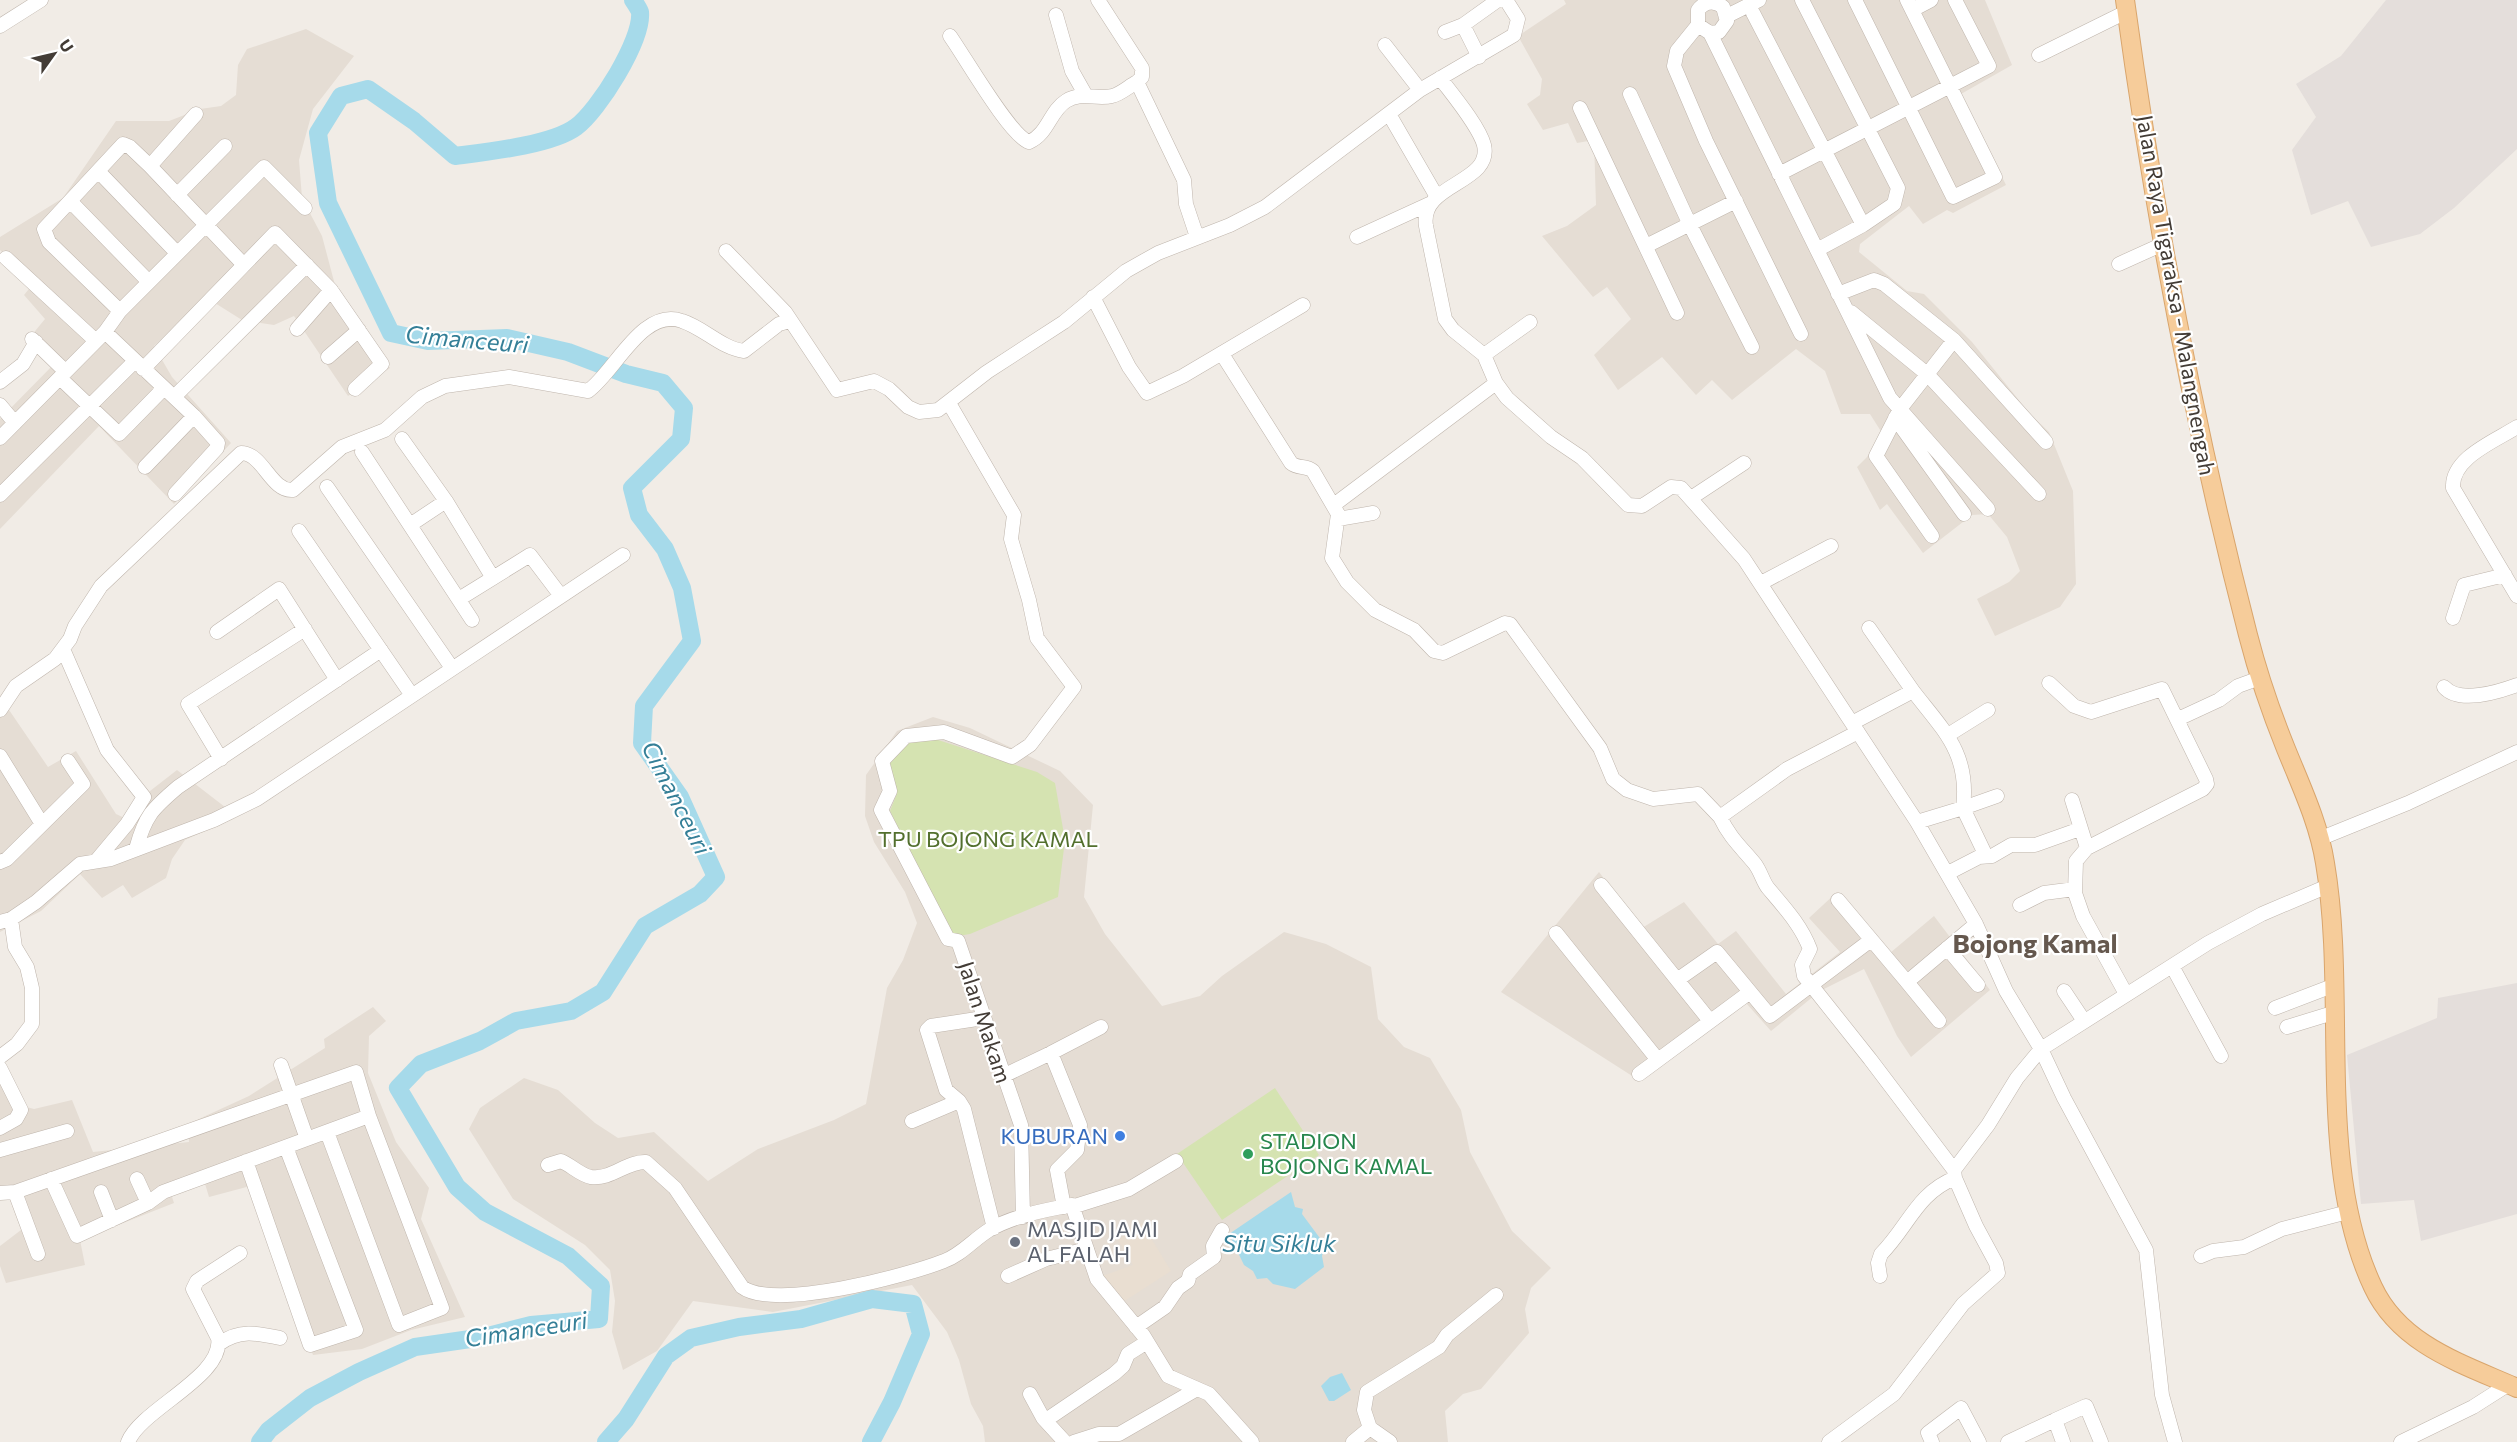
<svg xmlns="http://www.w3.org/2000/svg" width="2517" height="1442" viewBox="0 0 2517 1442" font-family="Commissioner,sans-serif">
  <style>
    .residential { fill: #e5ddd4 }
    .industrial { fill: #e4dedb }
    .education { fill: #e9ded1 }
    .green { fill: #d5e3b1 }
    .water { fill: #a6daea }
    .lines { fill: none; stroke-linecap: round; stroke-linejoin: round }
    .river { stroke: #a6daea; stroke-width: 18 }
    .minor-casing { stroke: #bfb5ac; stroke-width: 15 }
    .major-casing { stroke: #d9a56c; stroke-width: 20 }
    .minor { stroke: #fff; stroke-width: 14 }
    .major { stroke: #f6cc9a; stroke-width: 18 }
    .shop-dot { fill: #3f7fe0; stroke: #fff; stroke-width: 2 }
    .leisure-dot { fill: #2e9e5b; stroke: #fff; stroke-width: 2 }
    .worship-dot { fill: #6b7280; stroke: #fff; stroke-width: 2 }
    .labels { text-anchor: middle; stroke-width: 4.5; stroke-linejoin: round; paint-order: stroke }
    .street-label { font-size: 22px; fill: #433c36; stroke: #fff }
    .park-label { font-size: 22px; fill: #53702e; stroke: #fff }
    .shop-label { font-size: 22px; fill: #366cbe; stroke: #fff; text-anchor: end }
    .leisure-label { font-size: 22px; fill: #27864d; stroke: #fff; text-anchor: start }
    .worship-label { font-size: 22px; fill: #5b616d; stroke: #fff; text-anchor: start }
    .water-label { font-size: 24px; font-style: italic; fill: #347f97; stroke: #fff }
    .quarter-label { font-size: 26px; font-weight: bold; fill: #65584e; stroke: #fff }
  </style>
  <rect width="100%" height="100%" fill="#f1ece6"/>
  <path class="residential" d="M1564,0H1985L2012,65L1961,94L2006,185L1953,213L1947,210L1923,224L1909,206L1860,244L1859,252L1907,291L1924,294L1972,342L2030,414L2049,432L2073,491L2076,584L2060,607L1995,636L1977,599L2009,582L2020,571L2007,537L1988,514L1972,515L1923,553L1887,504L1880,510L1857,467L1867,457L1882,433L1870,414H1841L1825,371L1796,349L1732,400L1712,380L1696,395L1662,357L1618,390L1594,355L1631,319L1607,287L1593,297L1542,236L1567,226L1596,205L1594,140L1577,143L1568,123L1543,130L1527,104L1540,95L1542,79L1518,36L1566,4Z
    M306,29L354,56L313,109L299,160L302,198L322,236L335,285L390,368L348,396L294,316L274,325L242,320L207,298L154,346L172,377L231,443L174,504L99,426L0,529V419L55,363L31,336L45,319L24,295L33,284L0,250V237L63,198L116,121H169L200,109L221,106L236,95L238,65L247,49Z
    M7,707L48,767L76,751L116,814L131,821L150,791L177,770L225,807L207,830L185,840L172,859L166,878L132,898L123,885L102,898L80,874L41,911L0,932V716Z
    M933,717L970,728L1060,771L1093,805L1084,897L1105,934L1162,1006L1200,996L1222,976L1284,932L1326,944L1371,967L1378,1019L1404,1047L1430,1058L1461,1110L1470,1152L1512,1231L1551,1268L1531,1288L1525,1309L1529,1333L1481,1389L1463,1394L1445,1411L1448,1442H985L983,1426L971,1404L959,1360L947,1332L912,1285L773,1312L693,1301L657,1351L623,1370L612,1332L615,1301L610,1270L585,1245L513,1199L469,1129L480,1108L524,1078L558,1090L595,1123L618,1138L654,1132L708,1181L758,1149L834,1120L866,1104L887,988L903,960L917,923L905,892L874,842L865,816L866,775L897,731Z
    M1599,872L1642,928L1684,902L1718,944L1736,931L1786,994L1840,952L1809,918L1837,892L1890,953L1934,916L1990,990L1911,1057L1897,1036L1864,969L1820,991L1771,1031L1746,1003L1640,1081L1501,992Z
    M373,1007L386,1021L369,1036L368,1073L396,1142L429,1188L421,1219L465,1317L411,1330L362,1349L313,1355L254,1185L209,1197L203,1177L169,1188L174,1203L80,1240L85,1265L6,1283L0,1266V1246L21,1230L7,1192L0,1193V1068L19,1105L34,1109L72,1100L93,1152L189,1142L188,1124L249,1096L325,1048L324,1039Z"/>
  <path class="industrial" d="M2386,0H2517V149L2454,208L2420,234L2371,247L2348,201L2311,215L2292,150L2316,117L2296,84L2341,56Z
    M2517,983V1214L2421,1241L2414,1200L2361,1204L2347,1055L2437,1018L2438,998Z"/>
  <path class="education" d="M1142,1223L1171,1271L1120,1304L1100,1277L1133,1265L1118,1240Z"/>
  <path class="green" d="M935,739L1037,772L1055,783L1065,840L1058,897L970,934L952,937L890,811L897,793L888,763L908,742Z
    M1275,1088L1319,1155L1222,1220L1177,1154Z"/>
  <path class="water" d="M1291,1192L1295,1207L1303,1209L1302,1214L1325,1245L1322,1256L1324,1267L1295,1289L1273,1284L1267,1278L1257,1279L1253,1271L1244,1265L1229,1234Z
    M1342,1373L1351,1390L1334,1401H1329L1321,1386L1330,1377Z"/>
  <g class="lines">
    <path class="river" d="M260,1442L269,1430L310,1398L359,1372L415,1347L484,1337L531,1325L599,1319L601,1286L568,1256L485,1212L457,1187L398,1088L421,1064L480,1041L516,1021L571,1011L603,992L645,926L700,894L716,877L680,797L642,743L644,706L692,641L682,588L665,549L639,515L632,488L681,439L684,408L663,383L626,374L568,352L507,338L428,341L391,333L328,203L318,133L341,96L368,89L414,121L455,156C486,152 552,145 576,127C598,111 643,40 640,12C639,9 635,3 633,0
      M606,1442L626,1419L666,1356L691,1338L739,1327L801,1319L872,1299L913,1304L921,1334L892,1402L871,1442"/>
    <g class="minor-casing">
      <path id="minor" d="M1098,0L1142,68V77L1137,82
        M1802,0L1898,188L1894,204L1863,225
        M1855,0L1953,197L1995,177L1907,0
        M1912,10L1931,0
        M1753,13L1863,225L1817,250
        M1056,15L1072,71L1085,94
        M1727,16L1759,0
        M1463,25L1479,57
        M1698,25L1677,51L1674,66L1706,141L1801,334
        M0,26L41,0
        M1445,32L1463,25L1498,0
        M1710,33L1719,32L1727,21L1723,7C1714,0 1705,1 1698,10V25L1710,33L1890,398L1988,509
        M950,36C965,57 1010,136 1029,142C1048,134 1050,111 1066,101C1082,91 1096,100 1112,96C1121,94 1129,86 1137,82L1184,180L1186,204L1197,237
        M1385,45L1420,90
        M2039,55L2126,12
        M1440,78C1452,94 1479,126 1484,145C1493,184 1419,183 1426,226L1445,319L1453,330L1484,355L1496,383L1507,398L1551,437L1582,458L1628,505L1642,506L1671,487L1681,488L1744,559L1917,822L1976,924L2006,991L2041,1049L2064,1098L2146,1250L2162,1395L2175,1442
        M1630,94L1690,225L1752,347
        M1580,108L1677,313
        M1389,114L1437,197
        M150,166L196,114
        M99,172L177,253
        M1779,174L1989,66L1955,0
        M177,195L225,146
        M71,202L149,282
        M1357,237L1429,204
        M1646,246L1736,201
        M726,251L785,312L837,390L874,381L889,389L908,407L919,412L938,410L987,372L1064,322L1126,271L1158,253L1230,225L1265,207L1420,90L1514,35L1518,19L1506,0
        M6,258L96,341
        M2119,264L2163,244
        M1838,294L1874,280L1884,284L1954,340L2046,442
        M1093,297L1129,367L1147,393L1183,376L1303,305
        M120,311L49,242L44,229L123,144L130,147L150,166L244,265
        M1851,312L1927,374L2039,494
        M297,329L331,290
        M105,332L194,416L218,443L217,448L175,494
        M32,339L64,370
        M1222,354L1291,463C1298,469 1306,465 1313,471L1338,514L1332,558L1347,582L1375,610L1414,630L1434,651L1443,653L1505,623L1510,624L1600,748L1613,779L1627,790L1653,799L1698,794L1720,817
        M1484,355L1530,322
        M328,357L359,330
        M143,369L275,233L331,290L382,364L355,389
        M60,378L119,434L164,388
        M0,382L23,364L36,342
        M174,397L307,265
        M949,403L1014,515L1011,539L1029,600L1037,638L1074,687L1030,745L1012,757L944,732L906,736L882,761L890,791L881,810L948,939L958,941L1021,1125L1023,1217
        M0,405L15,423
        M1895,418L1964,514
        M2517,427C2495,441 2451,458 2453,488L2517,596
        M0,438L105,332L120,311L264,167L305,208
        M402,439L446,501L493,578
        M362,452L472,620
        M145,467L194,416
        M327,487L452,668
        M0,495L135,361
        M1691,498L1744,463
        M1335,504L1496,383
        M1338,519L1373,513
        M410,525L446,501
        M299,531L411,694
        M1932,536L1876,456L1900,409L1954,340
        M1761,583L1831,546
        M459,599L530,555L561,596
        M2453,618L2464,585L2505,575
        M1869,628L1913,691
        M217,632L279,589L337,680
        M63,649L107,750L144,797L127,824L96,861
        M2049,683L2074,706L2091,712L2162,689L2206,779L2207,784L2203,789L2087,848
        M2444,687C2459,704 2498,692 2517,685
        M0,710L16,686L55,659L70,639L75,626L101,586L241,453C263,453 271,492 293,490L342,447L385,430L422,397L445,386L509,377L588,391C615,372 642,307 682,321C704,328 721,348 744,351L779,324L790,321
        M2178,719L2219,700L2238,686L2260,678
        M1852,723L1913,691C1943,730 1970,753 1963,808L1917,822
        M1858,732L1787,769L1720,817C1730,838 1741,847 1755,864C1761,872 1763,882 1768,888C1784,907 1801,925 1810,949L1802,965L1804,976L1870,1059L1954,1170
        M1948,735L1988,710
        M0,756L42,824
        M221,759L188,704L305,629
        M2072,800L2087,848L2076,861L2075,893L2083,916L2126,994
        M2319,839L2408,803L2517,752
        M136,849C145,816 152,809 178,787L381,650
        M1986,856L1963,808L1997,796
        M0,862L7,859L83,784L68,761
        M1948,873L1979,857L1992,856L2011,845H2035L2080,829
        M1601,885L1710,1021
        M1838,900L1907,982L1976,924
        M2020,905L2044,893L2075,889
        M0,922L11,919L36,902L80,864L111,859L214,820L257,799L623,555
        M1556,933L1658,1060
        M1947,948L1978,985
        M2172,966L2221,1056
        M1677,980L1717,952L1770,1016L1871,940
        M1907,982L1939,1021
        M2064,991L2084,1021
        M2275,1008L2335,985
        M977,1019L931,1026L927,1030L946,1090L959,1101L964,1109L994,1228
        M2287,1027L2336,1012
        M0,1057L17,1044L32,1024V988L27,967L15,947L11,919
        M281,1065L307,1139
        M0,1068L21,1110L16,1119L0,1128
        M1639,1074L1750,992
        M1003,1076L1051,1053
        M912,1121L959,1101
        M0,1150L67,1131
        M246,1161L310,1345L356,1330L286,1147
        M548,1165L561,1161C571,1165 580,1175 591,1177C611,1180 627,1161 646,1162L675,1188L742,1287C774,1311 906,1276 944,1261C961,1255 973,1240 989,1230C1013,1216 1045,1210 1072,1205L1097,1279L1143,1335L1168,1376L1209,1394L1252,1442
        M51,1179L77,1236L148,1203L163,1192L369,1116
        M137,1179L148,1203
        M15,1192L38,1254
        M101,1192L112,1220
        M0,1193L15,1192L356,1072L369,1116L442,1308L399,1325L327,1132
        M1075,1206L1129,1189L1176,1161
        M1064,1207L1057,1170L1077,1150L1080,1125L1051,1053L1101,1027
        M2201,1256L2213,1251L2244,1247L2282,1229L2348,1212
        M1008,1276L1046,1259L1087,1249
        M1880,1276L1878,1263L1881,1254C1908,1227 1917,1193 1955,1178
        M1136,1327L1165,1307L1178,1288L1188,1281L1190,1274L1214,1257L1213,1246L1222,1230
        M219,1344C239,1329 257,1333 280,1338
        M1030,1394L1043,1418L1065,1442
        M1046,1420L1114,1374L1123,1366L1128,1354L1147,1342
        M1370,1428L1364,1410L1367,1392L1439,1347L1447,1335L1496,1295
        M128,1442C141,1409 225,1376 218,1338L193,1289L197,1281L240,1253
        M1074,1442L1099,1434H1119L1197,1389
        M1353,1442L1370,1428L1390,1442
        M1829,1442L1894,1394L1963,1304L1998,1273L1996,1263L1976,1226L1955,1178L1954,1170L1988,1125L2017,1078L2041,1049L2208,943L2262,914L2328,886
        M1932,1442L1928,1433L1961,1408L1979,1442
        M2008,1442L2055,1420
        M2063,1442L2055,1420L2086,1406L2101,1442
        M2401,1442L2473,1407L2509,1384"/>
    </g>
    <g class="major-casing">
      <path id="major" d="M2125,0C2154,214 2194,426 2248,635C2258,674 2271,712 2286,749C2301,786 2319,824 2325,863C2348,997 2315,1164 2373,1287C2400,1345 2463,1364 2517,1388"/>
    </g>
    <use href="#minor" class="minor"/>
    <use href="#major" class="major"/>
  </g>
  <circle class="shop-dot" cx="1120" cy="1136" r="6"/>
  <circle class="leisure-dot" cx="1248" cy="1154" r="6"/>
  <circle class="worship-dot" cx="1015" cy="1242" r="6"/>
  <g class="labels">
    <g class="street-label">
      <text transform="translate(2176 295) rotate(80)" y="8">Jalan Raya Tigaraksa - Malangnengah</text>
      <text transform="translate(985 1022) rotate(72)" y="8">Jalan Makam</text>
    </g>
    <g class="park-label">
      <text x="988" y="847">TPU BOJONG KAMAL</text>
    </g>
    <g class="shop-label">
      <text x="1108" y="1144">KUBURAN</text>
    </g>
    <g class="leisure-label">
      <text x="1260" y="1149">STADION<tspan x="1260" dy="25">BOJONG KAMAL</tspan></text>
    </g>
    <g class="worship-label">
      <text x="1027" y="1237">MASJID JAMI<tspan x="1027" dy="25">AL FALAH</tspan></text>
    </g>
    <g class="water-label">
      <text transform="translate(467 340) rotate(5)" y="8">Cimanceuri</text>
      <text transform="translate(676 798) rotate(63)" y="8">Cimanceuri</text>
      <text x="1279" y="1252">Situ Sikluk</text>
      <text transform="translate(526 1330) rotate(-9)" y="8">Cimanceuri</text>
    </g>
    <g class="quarter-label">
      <text x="2035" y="953">Bojong Kamal</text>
    </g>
  </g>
  <g transform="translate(54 54) rotate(56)" stroke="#ffffff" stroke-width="4.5" paint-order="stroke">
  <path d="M0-4.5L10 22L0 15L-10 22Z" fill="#433c36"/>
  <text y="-9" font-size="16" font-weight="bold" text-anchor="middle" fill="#433c36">U</text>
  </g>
</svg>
